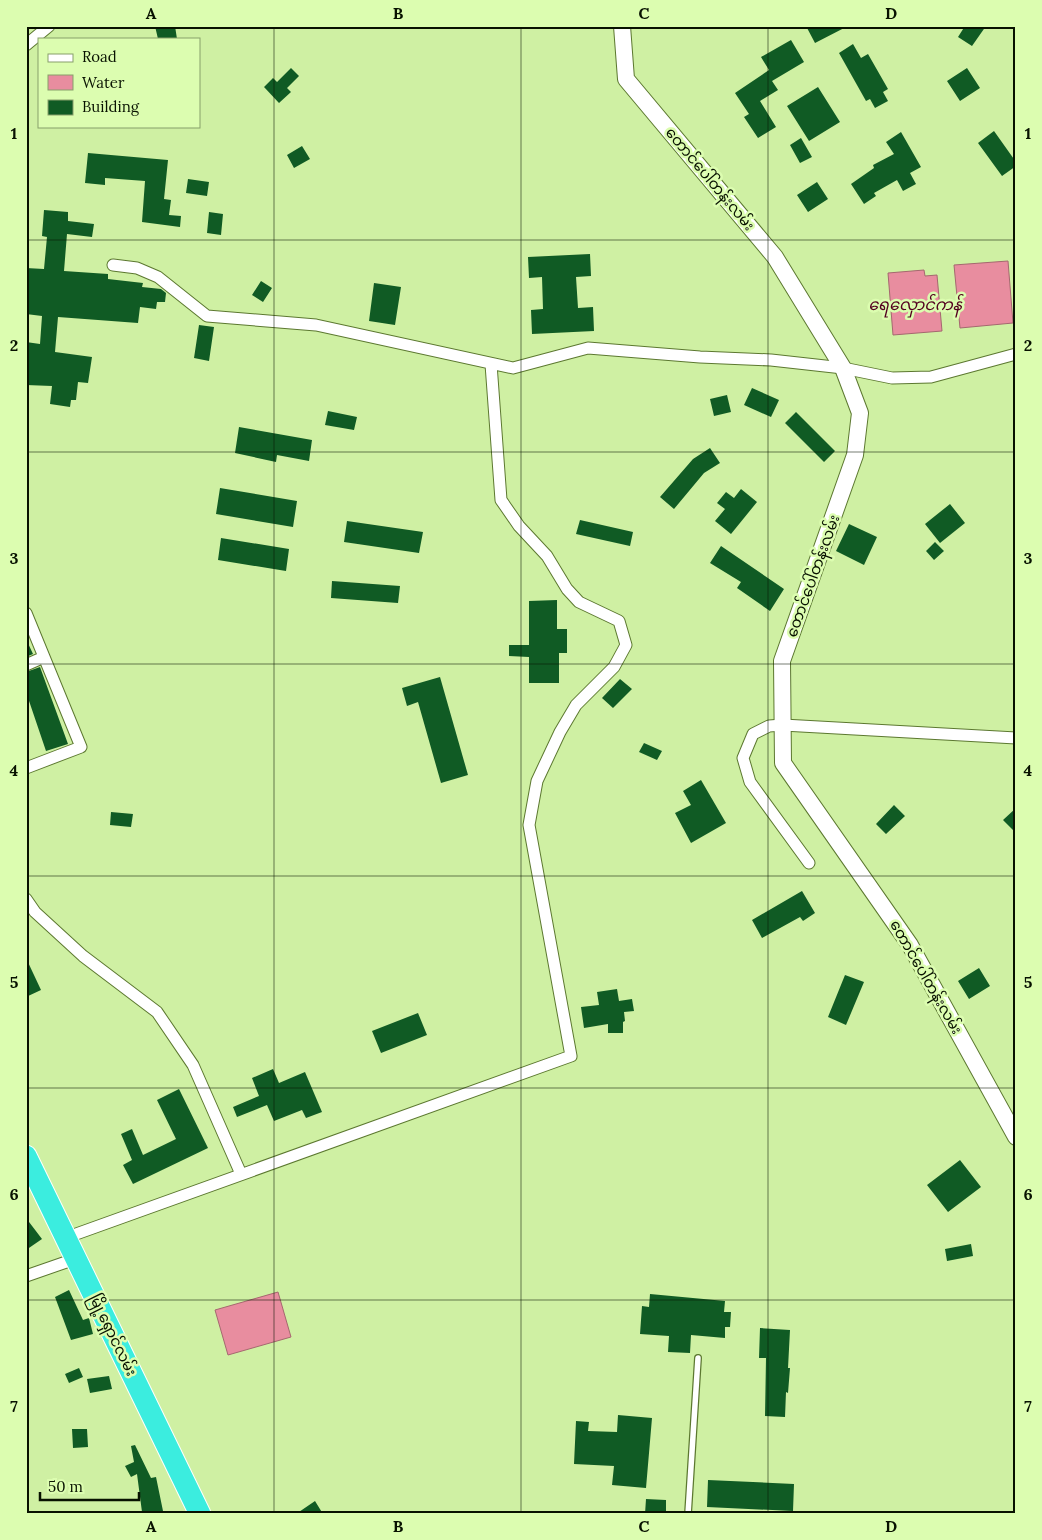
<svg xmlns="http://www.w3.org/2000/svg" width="1042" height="1540" viewBox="0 0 1042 1540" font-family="Lora,'Noto Sans Myanmar',serif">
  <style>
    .water { fill: #e88d9f; stroke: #a5686f }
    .building { fill: #105b24 }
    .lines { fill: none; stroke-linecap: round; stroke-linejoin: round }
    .lane-casing { stroke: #5c7830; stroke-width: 8 }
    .street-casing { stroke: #5c7830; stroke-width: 13 }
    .secondary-casing { stroke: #5c7830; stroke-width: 18 }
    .highway-casing { stroke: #fff; stroke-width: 23 }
    .lane { stroke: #fff; stroke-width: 5.5 }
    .street { stroke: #fff; stroke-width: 11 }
    .secondary { stroke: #fff; stroke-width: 16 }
    .highway { stroke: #3beddf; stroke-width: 21 }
    .grid { fill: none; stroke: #081200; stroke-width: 1; stroke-opacity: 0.55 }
    .labels { text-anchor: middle; stroke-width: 5; stroke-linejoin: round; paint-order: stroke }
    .street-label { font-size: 15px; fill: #081200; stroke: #dcfdb0 }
    .water-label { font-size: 16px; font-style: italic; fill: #53001f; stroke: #dcfdb0 }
    .neatline { fill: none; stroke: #081200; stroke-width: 2 }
    .grid-label { font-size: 16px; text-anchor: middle; font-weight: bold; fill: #081200 }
  </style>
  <rect width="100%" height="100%" fill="#cff0a3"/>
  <path class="water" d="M1008,261L1013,323L960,328L954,265Z
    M924,270L925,276L937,275L942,331L893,335L888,273Z
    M278,1292L291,1337L228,1355L215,1310Z"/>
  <path class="building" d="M155,26H175L177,39H158Z
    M806,26H848L815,43Z
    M965,26H986L972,46L958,37Z
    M791,40L804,62L772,81L778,90L760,101L776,127L758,138L744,117L749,114L735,93L769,70L761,57Z
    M853,44L861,58L868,54L888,89L883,92L888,101L875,108L870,99L866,101L839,53Z
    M291,68L299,76L287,88L291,92L279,103L264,87L273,78L277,82Z
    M967,68L980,88L960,101L947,81Z
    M818,87L840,122L809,141L787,106Z
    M994,131L1016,162V166L1002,176L978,143Z
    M901,132L921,167L910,173L916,184L903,191L897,180L874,193L876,196L864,204L851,184L874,168L873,165L894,154L886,142Z
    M801,138L812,157L800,163L790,145Z
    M302,146L310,159L294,168L287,155Z
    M88,153L168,160L164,199L171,200L169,215L181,216L180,227L142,222L145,181L105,178V185L85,183Z
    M188,179L209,182L207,196L186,193Z
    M817,182L828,199L808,212L797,195Z
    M44,210L68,212V221L94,224L92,237L67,234L64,271L108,274V279L143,283L142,287L161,289L166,293L165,302H157L156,309L140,307L138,323L58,317L55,352L92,357L88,383L78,382L76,400H71L70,407L50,404L52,386L26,385V342L40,344L42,316L26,314V268L44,269L47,237L42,236Z
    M209,212L223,214L221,235L207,233Z
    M590,254L591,276L576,277L578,308L593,307L594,331L532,334L531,310L543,309L542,277L529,278L528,257Z
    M261,281L272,288L263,302L252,295Z
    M374,283L401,287L395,325L369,321Z
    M199,325L214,327L209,361L194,358Z
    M752,388L779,400L771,417L744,405Z
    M727,395L731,412L714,416L710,399Z
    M328,411L357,417L354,430L325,425Z
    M796,412L835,451L824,462L785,423Z
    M239,427L312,440L309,461L277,455L276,462L235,453Z
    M710,448L720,463L704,473L674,509L660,497L693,459Z
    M220,488L297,501L293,527L216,514Z
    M741,489L757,502L731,534L715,521L725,509L717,503L726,492L734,498Z
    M950,504L965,523L940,543L925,524Z
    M580,520L633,532L630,546L576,534Z
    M347,521L423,532L419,553L344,542Z
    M849,524L877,537L864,565L836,551Z
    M221,538L289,549L286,571L218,560Z
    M935,542L944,551L934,560L926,551Z
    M721,546L784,589L770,611L737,588L741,582L710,563Z
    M332,581L400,586L398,603L331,598Z
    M557,600V629H567V653H559V683H529V657L509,656V645H529V601Z
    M26,639L33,654L26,657Z
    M40,667L68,744L46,751L26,692V672Z
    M440,677L468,775L441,783L418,702L407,706L402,688Z
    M620,679L632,689L613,708L602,698Z
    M644,743L662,751L657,760L639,752Z
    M701,780L726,823L691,843L675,813L691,805L683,791Z
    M894,805L905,816L886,834L876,824Z
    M1016,808V833L1003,820Z
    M111,812L133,814L131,827L110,825Z
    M802,891L815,913L803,921L800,917L762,938L752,920Z
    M26,958L41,990L26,997Z
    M979,968L990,986L969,999L958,981Z
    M845,975L864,982L846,1025L828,1017Z
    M617,989L619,1001L632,999L634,1011L624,1012L625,1021L623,1022V1033H608V1024L584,1028L581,1007L599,1005L597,992Z
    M418,1013L427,1035L381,1053L372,1031Z
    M273,1069L279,1083L305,1072L322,1112L306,1118L302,1110L274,1121L267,1105L237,1117L233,1107L259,1096L252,1078Z
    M179,1089L208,1148L133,1184L123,1165L132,1160L121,1134L132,1129L143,1155L176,1139L157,1100Z
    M960,1160L981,1187L948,1212L927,1185Z
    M26,1218L42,1239L26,1250Z
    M971,1244L973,1256L947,1261L945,1249Z
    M69,1290L83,1320L89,1318L93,1334L71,1340L55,1297Z
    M650,1294L725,1301L724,1312H731L730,1327H725V1338L691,1335L690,1353L668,1352L669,1336L640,1334L642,1306L649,1307Z
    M760,1328L790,1330L788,1368H790L788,1393L786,1392L785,1417L765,1416L766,1358H759Z
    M79,1368L83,1377L69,1383L65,1374Z
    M109,1376L112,1389L90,1393L87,1379Z
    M618,1415L652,1418L646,1488L612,1485L614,1466L574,1464L576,1421L589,1422L588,1431L617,1432Z
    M72,1429H87L88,1447L73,1448Z
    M135,1445L151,1478L156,1477L163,1511L142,1512L137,1474L131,1477L125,1466L134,1462L131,1446Z
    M708,1480L794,1484L793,1511L707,1507Z
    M646,1499L666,1500V1514H645Z
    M315,1501L323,1514H296Z"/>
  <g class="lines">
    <g class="lane-casing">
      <path id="lane" d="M688,1514L698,1358"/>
    </g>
    <g class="street-casing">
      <path id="street" d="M26,45L49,26
        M113,265L137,268L158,277L207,316L316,325L513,368L588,348L700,357L771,360L843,368L892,378L931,377L1016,354
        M26,613L81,747L26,768
        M26,665L44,657
        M809,863L750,782L743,758L753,734L769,726L783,725L1016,738
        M26,899L35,912L83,956L157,1012L193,1065L241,1174
        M65,1238L571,1056L529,825L537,781L560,732L576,705L614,667L626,645L619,621L579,602L567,589L547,556L519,526L501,500L491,364
        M26,1276L75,1259"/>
    </g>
    <g class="secondary-casing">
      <path id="secondary" d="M622,26L626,79L775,257L843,368L860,413L855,455L782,661L783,763L910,945L1016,1137"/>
    </g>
    <g class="highway-casing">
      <path id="highway" d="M26,1156L200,1514"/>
    </g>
    <use href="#lane" class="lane"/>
    <use href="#street" class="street"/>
    <use href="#secondary" class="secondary"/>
    <use href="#highway" class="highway"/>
  </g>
  <path class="grid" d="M274,26V1514M521,26V1514M768,26V1514M26,240H1016M26,452H1016M26,664H1016M26,876H1016M26,1088H1016M26,1300H1016"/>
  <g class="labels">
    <g class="street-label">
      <text transform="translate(710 179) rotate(50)" y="5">တောင်ပေါ်တန်းလမ်း</text>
      <text transform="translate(813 576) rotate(-70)" y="5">တောင်ပေါ်တန်းလမ်း</text>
      <text transform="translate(926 977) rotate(60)" y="5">တောင်ပေါ်တန်းလမ်း</text>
      <text transform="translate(113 1335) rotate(64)" y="5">မြို့ရှောင်လမ်း</text>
    </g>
    <g class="water-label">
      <text x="915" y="310">ရေလှောင်ကန်</text>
    </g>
  </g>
  <rect width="1042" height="1540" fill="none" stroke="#dcfdb0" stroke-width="55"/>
  <rect x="38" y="38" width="162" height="90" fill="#dcfdb0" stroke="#879f6a"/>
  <rect x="48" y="54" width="25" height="8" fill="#ffffff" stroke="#879f6a"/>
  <text x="82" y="62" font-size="15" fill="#081200">Road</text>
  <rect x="48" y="75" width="25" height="15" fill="#e88d9f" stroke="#879f6a"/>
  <text x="82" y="88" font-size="15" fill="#081200">Water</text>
  <rect x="48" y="100" width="25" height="15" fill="#105b24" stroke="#879f6a"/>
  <text x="82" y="112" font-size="15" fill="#081200">Building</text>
  <path d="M40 1492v8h99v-8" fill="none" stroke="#081200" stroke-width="2.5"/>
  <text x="48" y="1492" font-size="15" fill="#081200" stroke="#dcfdb0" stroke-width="4" paint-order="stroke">50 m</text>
  <rect x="28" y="28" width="986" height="1484" class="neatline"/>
  <g class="grid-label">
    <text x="151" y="19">A</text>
    <text x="398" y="19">B</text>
    <text x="644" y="19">C</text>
    <text x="891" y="19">D</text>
    <text x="14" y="139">1</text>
    <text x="1028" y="139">1</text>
    <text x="14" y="351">2</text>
    <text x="1028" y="351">2</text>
    <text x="14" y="564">3</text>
    <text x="1028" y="564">3</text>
    <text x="14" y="776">4</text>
    <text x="1028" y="776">4</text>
    <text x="14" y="988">5</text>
    <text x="1028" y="988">5</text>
    <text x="14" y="1200">6</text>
    <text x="1028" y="1200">6</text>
    <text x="14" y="1412">7</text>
    <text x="1028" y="1412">7</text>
    <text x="151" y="1532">A</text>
    <text x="398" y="1532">B</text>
    <text x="644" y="1532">C</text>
    <text x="891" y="1532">D</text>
  </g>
</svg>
